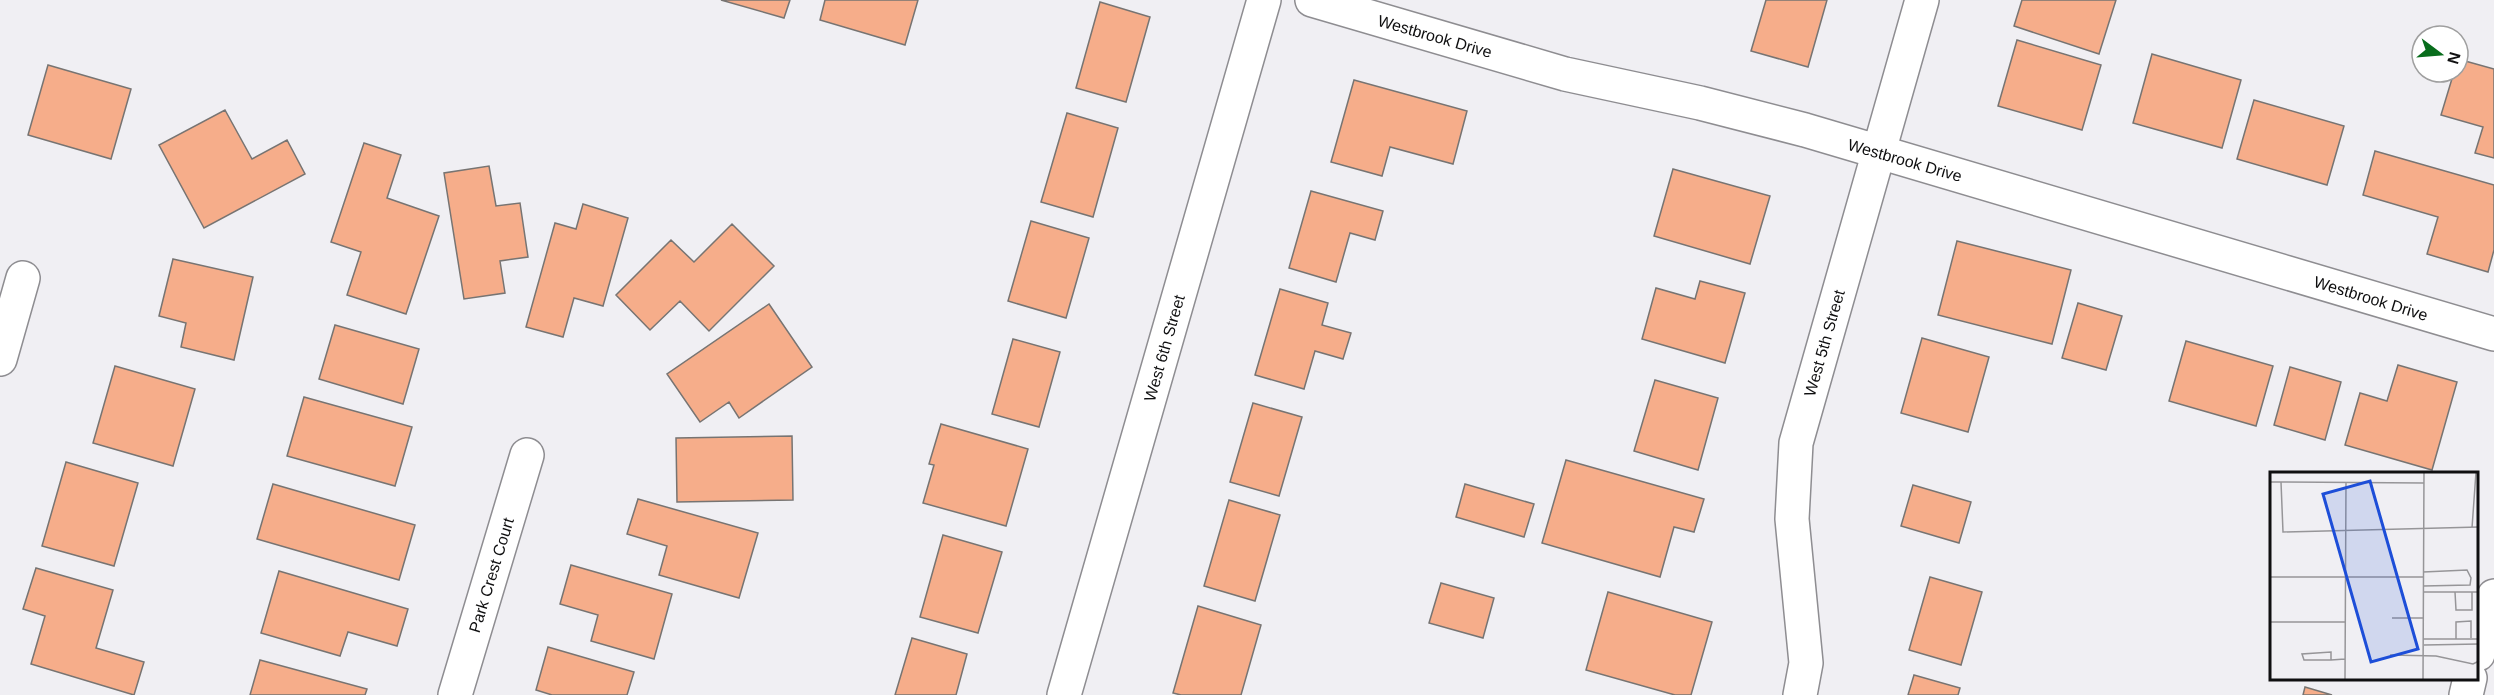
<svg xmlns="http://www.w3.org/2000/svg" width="2494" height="695" viewBox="0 0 2494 695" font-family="Arial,sans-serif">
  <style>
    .building { fill: #f6ad8a; stroke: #777472; stroke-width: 1.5 }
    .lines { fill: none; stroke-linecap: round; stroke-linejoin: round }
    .minor-casing { stroke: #8e8d91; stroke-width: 36 }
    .minor { stroke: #fff; stroke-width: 33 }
    .labels { text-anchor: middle; stroke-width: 4.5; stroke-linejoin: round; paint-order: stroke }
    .street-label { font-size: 16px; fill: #0f0f10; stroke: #fff }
    .inset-road { fill: none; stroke: #969598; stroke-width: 1.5 }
    .view { fill: #1d4ed8; fill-opacity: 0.15; stroke: #1d4ed8; stroke-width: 3 }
    .inset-edge { fill: none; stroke: #0f0f10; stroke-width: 3 }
  </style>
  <rect width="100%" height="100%" fill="#f0eff3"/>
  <path class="building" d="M721,0H790L784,18Z
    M825,0H918L905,45L820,20Z
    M1766,0H1827L1808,67L1751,51Z
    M2022,0H2116L2099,54L2014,26Z
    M1100,2L1150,17L1126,102L1076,88Z
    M2017,40L2101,65L2082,130L1998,106Z
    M2152,54L2241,80L2222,148L2133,123Z
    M2458,59L2494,69V158L2475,153L2483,127L2441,115L2454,72H2458Z
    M48,65L131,89L111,159L28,135Z
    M1354,80L1467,111L1453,164L1390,147L1382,176L1331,162Z
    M2254,100L2344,126L2327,185L2237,159Z
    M225,110L252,159L287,140L305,174L204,228L159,145Z
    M1067,113L1118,128L1093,217L1041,202Z
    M364,143L401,155L387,198L439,216L406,314L347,295L361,252L331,242Z
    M2375,151L2494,185V250L2488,272L2427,254L2438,217L2363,195Z
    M489,166L496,206L520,203L528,257L500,261L505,293L464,299L444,173Z
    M1673,169L1770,196L1750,264L1654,236Z
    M1311,191L1383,211L1375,240L1350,233L1336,282L1289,268Z
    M583,204L628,218L603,306L574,298L563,337L526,327L555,223L576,229Z
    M1031,221L1089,238L1066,318L1008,301Z
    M732,224L774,266L709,331L680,301L650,330L616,295L671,240L694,262Z
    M1957,241L2071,270L2052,344L1938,315Z
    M173,259L253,277L234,360L181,347L186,323L159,316Z
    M1700,281L1745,293L1725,363L1642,339L1656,288L1695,299Z
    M1280,289L1328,303L1322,325L1351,333L1343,359L1315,351L1304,389L1255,375Z
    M2078,303L2122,316L2106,370L2062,358Z
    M769,304L812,367L739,418L729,402L700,422L667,374Z
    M335,325L419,349L403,404L319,379Z
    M1922,338L1989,357L1968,432L1901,413Z
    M1013,339L1060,352L1039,427L992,414Z
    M2186,341L2273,366L2256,426L2169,401Z
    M2398,365L2457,382L2432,470L2345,445L2360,393L2387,401Z
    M115,366L195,389L173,466L93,443Z
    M2290,367L2341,382L2325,440L2274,425Z
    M1655,380L1718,398L1698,470L1634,451Z
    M304,397L412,427L395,486L287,456Z
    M1253,403L1302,417L1279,496L1230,482Z
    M941,424L1028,449L1006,526L923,503L934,465L929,464Z
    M792,436L793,500L677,502L676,438Z
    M1566,460L1704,499L1694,532L1674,527L1660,577L1542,543Z
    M66,462L138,483L114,566L42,546Z
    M273,484L415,525L399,580L257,539Z
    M1465,484L1534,504L1524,537L1456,517Z
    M1913,485L1971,502L1959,543L1901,526Z
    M638,499L758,533L739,598L659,575L667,546L627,534Z
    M1229,500L1280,515L1255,601L1204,586Z
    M943,535L1002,552L978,633L920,617Z
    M571,565L672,594L654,659L591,641L598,615L560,604Z
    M36,568L113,590L96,648L144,662L134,695L31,664L45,616L23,609Z
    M279,571L408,609L397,646L348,632L340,656L261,633Z
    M1930,577L1982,592L1961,665L1909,650Z
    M1441,583L1494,598L1483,638L1429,623Z
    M1608,592L1712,622L1691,695H1675L1586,670Z
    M1198,606L1261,625L1241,695H1181L1173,693Z
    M912,638L967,654L956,695H895Z
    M548,647L634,672L627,695H552L536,690Z
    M260,660L367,689L365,695H250Z
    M1914,675L1960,688L1958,695H1908Z
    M2305,687L2332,695H2303Z"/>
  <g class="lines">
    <g class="minor-casing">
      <path id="minor" d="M1312,0L1565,74L1700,103L1805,130L2494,334
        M0,359L23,278
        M2478,654L2494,596
        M455,695L527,455
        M1064,695L1264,0
        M1800,695L1806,663L1792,519L1796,443L1922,0
        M2466,695L2470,678"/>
    </g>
    <use href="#minor" class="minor"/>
  </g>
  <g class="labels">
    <g class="street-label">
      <text transform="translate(1435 36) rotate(16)" y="6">Westbrook Drive</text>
      <text transform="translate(1905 160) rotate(16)" y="6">Westbrook Drive</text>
      <text transform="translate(2371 298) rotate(17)" y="6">Westbrook Drive</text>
      <text transform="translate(1824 343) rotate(-74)" y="6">West 5th Street</text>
      <text transform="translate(1164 348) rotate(-74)" y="6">West 6th Street</text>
      <text transform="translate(491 575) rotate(-73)" y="6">Park Crest Court</text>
    </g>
  </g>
  <g transform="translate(2270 472)">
    <rect width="208" height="208" fill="#f0eff3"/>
    <path class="inset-road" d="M0,10L154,11M11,10L13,60L209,55M202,56L206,0M0,105H153M153,114L200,113L201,106L197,98L153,100M153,120H209M185,120L186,138H202V120M122,146H153M0,150H76M153,167H209M186,167V150L201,149V166M154,173L209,172M120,183L166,184L203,192L209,189M61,188V180L32,182L34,188H61L75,187M75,208L76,10M153,208L154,0"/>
    <path class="view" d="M100,9L148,177L101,190L53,22Z"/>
    <rect width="208" height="208" class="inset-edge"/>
  </g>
  <g transform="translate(2440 54) rotate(106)"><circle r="28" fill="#ffffff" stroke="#9f9f9f" stroke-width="1.5"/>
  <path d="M0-4.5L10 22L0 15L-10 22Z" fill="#086d1c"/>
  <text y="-9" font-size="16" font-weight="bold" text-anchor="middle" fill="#0f0f10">N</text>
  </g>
</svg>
